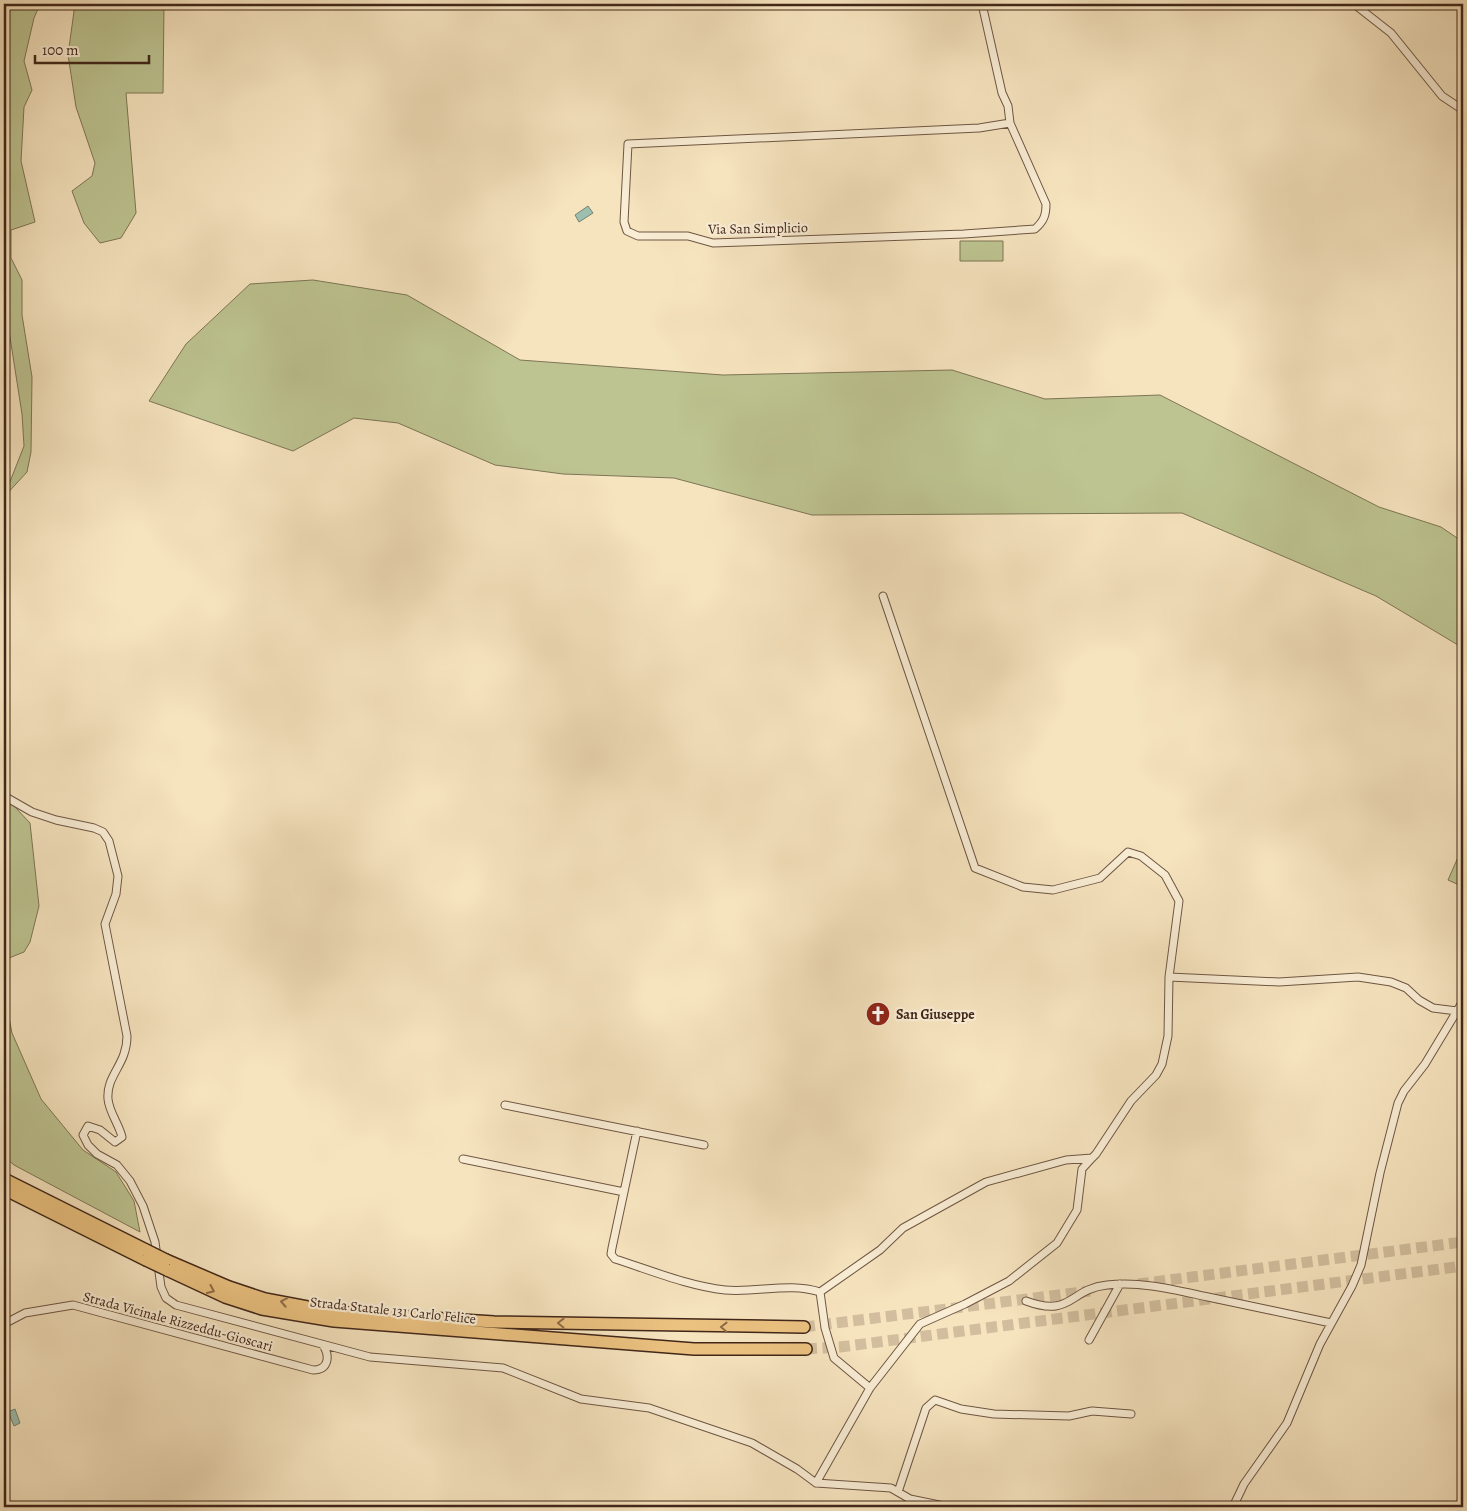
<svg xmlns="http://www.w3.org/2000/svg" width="1467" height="1511" viewBox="0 0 1467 1511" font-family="Alegreya,serif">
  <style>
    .green { fill: #bdc491; stroke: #7f7555 }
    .water { fill: #9dbfaf; stroke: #788273 }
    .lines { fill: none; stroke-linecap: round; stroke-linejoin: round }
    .trunk-tunnel { stroke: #d2be9e; stroke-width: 11; stroke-dasharray: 11 5.5; stroke-linecap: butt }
    .minor-casing { stroke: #6e5642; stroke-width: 9 }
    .trunk-casing { stroke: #412619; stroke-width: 14 }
    .minor { stroke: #f9edd5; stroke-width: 7 }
    .trunk { stroke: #ebc280; stroke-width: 11 }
    .trunk-bridge-casing { stroke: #412619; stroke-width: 14; stroke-linecap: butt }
    .trunk-bridge { stroke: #ebc280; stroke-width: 11 }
    .oneway { stroke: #8e6c47 }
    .labels { text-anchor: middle; stroke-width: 4.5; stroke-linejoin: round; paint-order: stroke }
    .street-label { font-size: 14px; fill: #412619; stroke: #f9edd5 }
    .poi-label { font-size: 14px; font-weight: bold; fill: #412619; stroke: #f9edd5; text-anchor: start }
  </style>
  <rect width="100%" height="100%" fill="#f6e4bf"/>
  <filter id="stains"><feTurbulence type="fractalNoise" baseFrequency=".004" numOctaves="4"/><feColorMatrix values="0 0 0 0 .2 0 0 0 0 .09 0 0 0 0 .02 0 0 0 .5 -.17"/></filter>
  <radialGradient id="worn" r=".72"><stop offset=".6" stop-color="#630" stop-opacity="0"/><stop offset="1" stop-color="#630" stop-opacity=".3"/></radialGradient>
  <path class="green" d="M4,4H40L34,18L24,61L32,90L24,107L21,161L35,222L11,230V258L22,280V315L32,377L31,452L27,472L4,497L24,446L22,414L4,299Z
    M75,4H164L163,93H126L136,213L121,238L100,243L84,223L72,191L92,176L95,163L76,107L68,55Z
    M960,241H1003V261H960Z
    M313,280L407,295L520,360L723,375L952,370L1045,399L1160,395L1379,507L1441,527L1463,542V648L1376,596L1182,513L812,515L674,478L563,474L495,465L398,423L354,418L293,451L149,401L186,344L250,284Z
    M4,802L13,805L30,823L39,906L30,942L24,952L4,960Z
    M1459,855L1463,857V877L1459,885L1448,880Z
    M4,992L12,1033L41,1099L83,1150L116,1172L134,1201L140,1232L14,1165L6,1158L4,1151Z"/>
  <path class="water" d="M588,206L593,213L579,222L575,215Z
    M15,1409L20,1423L14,1426L8,1412Z"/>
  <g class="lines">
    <path class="trunk-tunnel" d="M1138,1284L1463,1242
      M804,1327L1090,1291
      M806,1349L840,1347L1463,1266"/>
    <g class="minor-casing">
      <path id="minor" d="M982,4L1002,93L1008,106L1010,123L1046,204C1046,215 1044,221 1035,229L964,234L713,243L688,236H638L627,231L624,222L628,144L979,128L1010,123
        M1354,4L1391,33L1442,96L1463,110
        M4,796L32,812L56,820L94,828L103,832L109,841L118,876L116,894L105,924L127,1036C127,1065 106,1075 108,1099C109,1112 119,1124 122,1137L115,1142L100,1130L88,1126L83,1135L88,1145L97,1154L117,1165L130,1181L143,1206L155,1242L161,1287L166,1298L176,1305L370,1357L503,1368L581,1399L649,1408L752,1443L797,1469L816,1483
        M1169,977L1279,982L1358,977L1391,982L1406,988L1419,1000L1433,1008L1457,1011
        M505,1105L704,1145
        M637,1131L612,1248L611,1254L615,1259C650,1270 688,1286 725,1290C757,1293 790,1282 820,1292
        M463,1159L624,1192
        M1026,1301C1072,1318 1069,1289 1107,1285C1142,1281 1175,1290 1208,1297C1249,1306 1290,1314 1331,1323
        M4,1324L25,1313L73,1305L313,1370C329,1370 330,1356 323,1345
        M1089,1340L1120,1284
        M870,1388L834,1358L825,1328L820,1292L880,1250L903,1228L986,1182L1066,1160L1092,1158L1096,1154L1131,1101L1156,1075L1162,1064L1168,1036L1169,977L1179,901L1165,875L1141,856L1128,852L1100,878L1053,890L1023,887L975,868L883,596
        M816,1483L870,1388L920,1324L965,1304L1009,1281L1057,1243L1077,1210L1082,1169L1092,1158
        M816,1483L891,1488L910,1499L949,1507
        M898,1492L926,1408L935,1400L961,1409L994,1414L1069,1416L1092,1411L1131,1414
        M1233,1507L1244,1484L1287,1423L1320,1344L1352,1286L1361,1265L1380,1173L1398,1103L1404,1091L1425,1064L1463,1001"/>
    </g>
    <g class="trunk-casing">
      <path id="trunk" d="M4,1179L146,1250
        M4,1189L146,1260
        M166,1260L229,1287L265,1299L334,1312L494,1322L804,1327
        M167,1270L225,1297L262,1309L334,1321L694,1349H806"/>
    </g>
    <use href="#minor" class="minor"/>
    <use href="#trunk" class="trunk"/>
    <g class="trunk-bridge-casing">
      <path id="trunk-bridge" d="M146,1250L166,1260
        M146,1260L167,1270"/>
    </g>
    <use href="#trunk-bridge" class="trunk-bridge"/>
  </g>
  <defs><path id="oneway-chevron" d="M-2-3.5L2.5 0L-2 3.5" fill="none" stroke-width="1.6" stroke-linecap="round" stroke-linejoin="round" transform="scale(1.25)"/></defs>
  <g class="oneway">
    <use href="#oneway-chevron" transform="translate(211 1290) rotate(24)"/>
    <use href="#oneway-chevron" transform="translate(284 1302) rotate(-169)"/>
    <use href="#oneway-chevron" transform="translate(561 1323) rotate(-179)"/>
    <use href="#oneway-chevron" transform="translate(724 1327) rotate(-179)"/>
  </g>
  <defs>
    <g id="church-disc" transform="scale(1.25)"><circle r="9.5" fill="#8f2418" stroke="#f9edd5"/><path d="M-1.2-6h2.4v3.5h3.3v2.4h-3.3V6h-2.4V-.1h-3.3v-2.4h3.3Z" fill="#fff"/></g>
  </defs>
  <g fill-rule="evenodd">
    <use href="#church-disc" x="878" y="1014"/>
  </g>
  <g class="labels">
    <g class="street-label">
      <text transform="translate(758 228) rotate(-1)" y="5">Via San Simplicio</text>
      <text transform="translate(393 1310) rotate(6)" y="5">Strada Statale 131 Carlo Felice</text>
      <text transform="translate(178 1321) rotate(15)" y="5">Strada Vicinale Rizzeddu-Gioscari</text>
    </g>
    <g class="poi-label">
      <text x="896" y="1019">San Giuseppe</text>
    </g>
  </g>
  <rect width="1467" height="1511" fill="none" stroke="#f6e4bf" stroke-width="20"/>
  <rect x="5" y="5" width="1457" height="1501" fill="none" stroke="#412619" stroke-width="2.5"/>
  <rect x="10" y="10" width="1447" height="1491" fill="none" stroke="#412619"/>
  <path d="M35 55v8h114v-8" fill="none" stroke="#412619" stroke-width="2.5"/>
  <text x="42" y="55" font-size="15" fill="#412619" stroke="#f9edd5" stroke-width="4" paint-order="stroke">100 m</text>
  <rect width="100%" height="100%" filter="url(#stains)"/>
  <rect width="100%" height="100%" fill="url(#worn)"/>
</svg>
